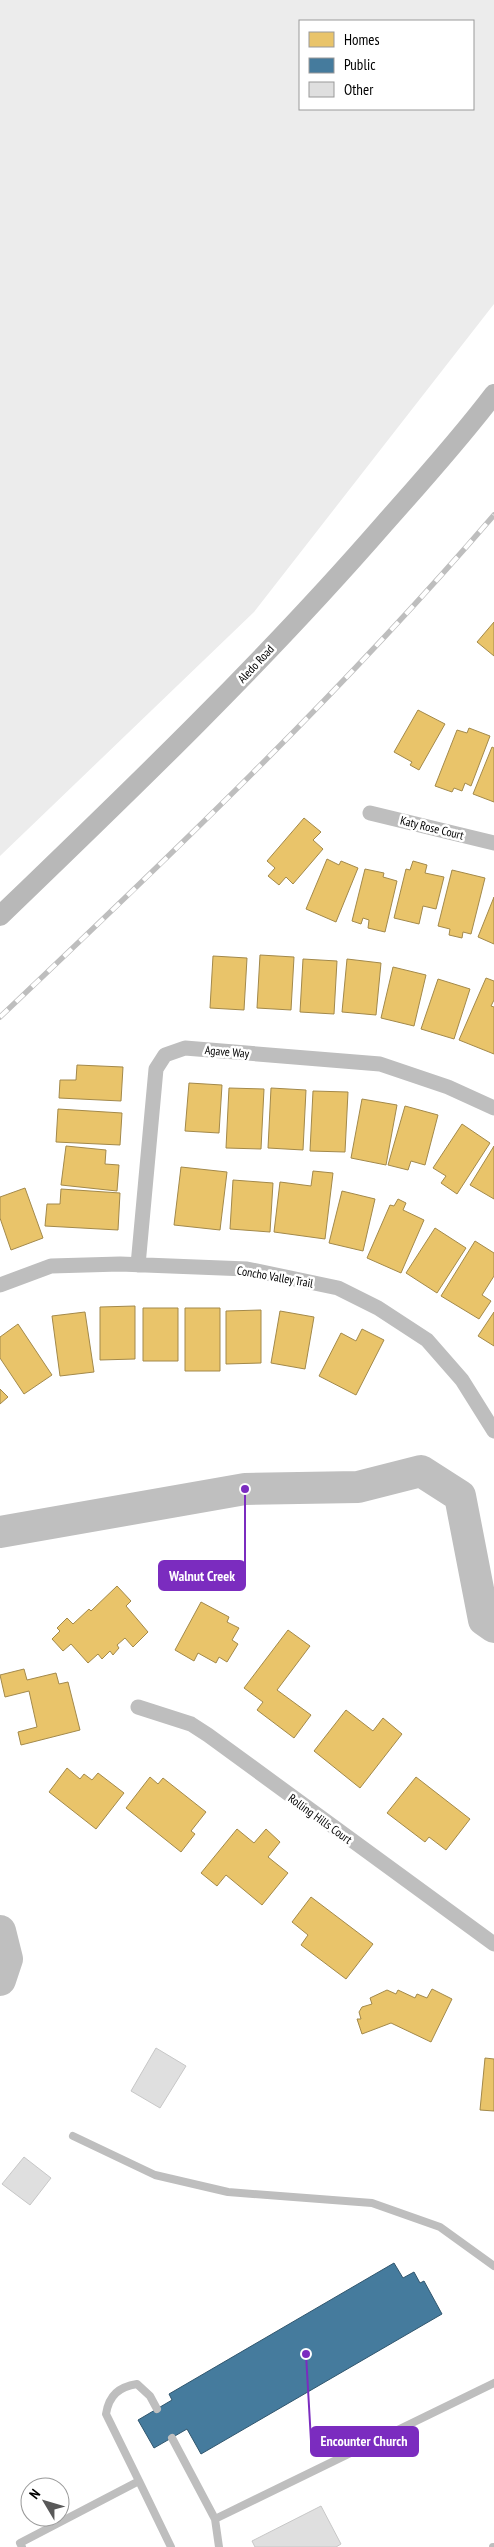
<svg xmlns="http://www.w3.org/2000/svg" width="494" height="2547" viewBox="0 0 494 2547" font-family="'PT Sans Narrow',sans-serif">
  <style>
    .green { fill: #ececec; fill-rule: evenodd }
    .homes { fill: #e9c46a; stroke: #a3894a }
    .public { fill: #457b9d; stroke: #30566e }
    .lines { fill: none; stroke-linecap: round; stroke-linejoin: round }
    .river { stroke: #bfbfbf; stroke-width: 32 }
    .building { fill: #dfdfdf; stroke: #c7c7c7 }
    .lane { stroke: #bebebe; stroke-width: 8 }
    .street { stroke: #bebebe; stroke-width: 15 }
    .secondary { stroke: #b8b8b8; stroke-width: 20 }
    .rail-casing { stroke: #bebebe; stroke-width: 5.5 }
    .rail { stroke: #fff; stroke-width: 4; stroke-dasharray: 11; stroke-linecap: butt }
    .labels { text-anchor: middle; stroke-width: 5; stroke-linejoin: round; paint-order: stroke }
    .street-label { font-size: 12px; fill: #000; stroke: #fff }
    .leader { fill: none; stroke: #7b2cbf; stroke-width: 2 }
    .callout-dot { fill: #7b2cbf; stroke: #fff; stroke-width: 2 }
    .callout { fill: #7b2cbf; stroke: #7b2cbf; stroke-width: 2 }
    .callout-label { font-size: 14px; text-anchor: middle; font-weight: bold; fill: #fff }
  </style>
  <rect width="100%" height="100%" fill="#fff"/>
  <path class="green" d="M0,0H494V304L254,612L0,856ZM300,21H473V109H300Z"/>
  <path class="homes" d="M494,622V656L477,642Z
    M418,710L445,724L419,770L410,765L412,762L394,752Z
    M469,728L490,736L471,786L465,783L462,791L454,788L452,792L435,786L457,730L467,733Z
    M492,747L494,748V802L473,794Z
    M304,818L321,832L313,840L323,849L293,884L286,877L279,885L268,876L275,868L267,861Z
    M327,859L339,865L341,861L358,868L336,922L306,909Z
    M413,861L427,865L425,873L444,877L436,909L423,906L419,924L394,918L406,869L410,870Z
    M365,869L384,873L383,877L397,881L385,932L368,928L369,920L363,918L361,924L352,921Z
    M452,870L485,878L471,934L463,932L462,938L449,935L450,929L438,926Z
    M494,897V944L478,937Z
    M260,955L294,957L291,1010L257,1008Z
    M213,956L247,958L244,1010L210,1008Z
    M303,959L337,961L334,1014L300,1012Z
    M347,959L381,963L376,1015L342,1012Z
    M393,967L426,975L414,1026L381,1018Z
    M486,978L494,981V1000L491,1006L494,1007V1054L459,1040Z
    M438,979L470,989L454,1039L421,1029Z
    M77,1065L123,1067L121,1101L59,1098L60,1080H76Z
    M189,1083L222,1085L219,1133L185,1131Z
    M229,1088L264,1089L261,1149L226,1148Z
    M271,1088L306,1090L303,1150L268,1148Z
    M313,1091L348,1092L345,1152L310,1151Z
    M362,1099L397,1105L386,1165L351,1158Z
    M405,1106L438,1115L425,1165L411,1161L408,1170L388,1165Z
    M58,1109L122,1113L120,1145L56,1142Z
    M462,1124L490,1143L457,1194L441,1183L446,1176L433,1168Z
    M66,1146L106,1150L105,1164L119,1165L117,1191L61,1185Z
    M494,1146V1199L470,1185Z
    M181,1167L227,1172L220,1230L174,1225Z
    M313,1171L333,1173L325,1239L274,1232L280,1182L311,1186Z
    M233,1180L273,1183L270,1232L230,1229Z
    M25,1188L43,1238L11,1250L0,1218V1197Z
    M61,1189L120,1193L118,1230L45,1226L47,1204H60Z
    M342,1191L375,1199L363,1251L329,1243Z
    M398,1199L406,1203L403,1210L424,1220L401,1273L367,1258L390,1205L394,1206Z
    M435,1228L466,1248L437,1293L406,1273Z
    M475,1241L494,1253V1276L482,1295L491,1301L479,1319L441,1296Z
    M135,1306V1359L100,1360V1307Z
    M143,1308H178V1361H143Z
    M185,1308H220V1371H185Z
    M261,1310V1363L226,1364V1311Z
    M280,1311L314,1317L305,1369L271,1363Z
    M85,1312L94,1372L60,1376L52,1316Z
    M494,1312V1346L478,1336Z
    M18,1324L52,1375L24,1394L0,1358V1337Z
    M362,1329L384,1340L356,1395L319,1376L341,1333L356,1341Z
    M0,1389L8,1397L0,1404Z
    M117,1586L131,1601L126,1606L148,1632L133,1647L125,1638L117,1645L119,1648L113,1655L110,1651L102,1659L98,1654L88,1663L71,1644L63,1651L52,1639L60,1631L57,1628L67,1618L73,1624L89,1609L91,1611Z
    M201,1602L229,1617L227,1622L239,1628L232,1640L238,1644L227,1662L219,1657L216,1663L198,1653L194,1661L175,1650Z
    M288,1630L310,1646L277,1690L311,1715L294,1738L257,1710L263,1702L244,1688Z
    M24,1669L27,1680L56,1673L59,1684L68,1682L80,1730L21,1745L18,1732L37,1727L29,1691L5,1697L0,1675Z
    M346,1710L373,1731L383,1718L402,1734L360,1788L314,1751Z
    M67,1768L80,1779L84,1774L92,1780L98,1773L124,1793L96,1829L49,1792Z
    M150,1777L158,1784L163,1778L206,1812L191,1831L195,1834L181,1852L126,1808Z
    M416,1777L470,1819L446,1850L429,1837L425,1842L387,1813Z
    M237,1829L254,1843L266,1829L280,1842L268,1857L288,1873L262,1905L226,1875L217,1886L201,1873Z
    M311,1897L373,1944L346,1979L301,1945L308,1935L292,1922Z
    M432,1989L452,1999L431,2042L391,2023L362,2034L357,2019H361L359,2012L362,2007L372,2004L370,1998L387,1990L396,1994L398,1990L415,1998L417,1994L427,1998Z
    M485,2058L494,2059V2111L480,2110Z"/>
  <path class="public" d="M394,2263L403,2278L414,2272L420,2283L424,2281L442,2314L201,2454L187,2429L154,2448L138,2420L172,2400L169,2394Z"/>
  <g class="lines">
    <path class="river" d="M0,1532L245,1489L358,1487L421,1471L460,1496L484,1620L494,1627
      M0,1931L7,1959L0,1980"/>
  </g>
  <path class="building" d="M156,2048L186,2066L160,2108L131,2091Z
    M24,2157L51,2178L30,2205L2,2184Z
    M321,2506L341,2544L336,2547H255L252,2541Z"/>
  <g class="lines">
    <path class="lane" d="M73,2136L155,2175L228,2192L372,2203L440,2227L494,2266
      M172,2438L215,2519
      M139,2481L106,2414C109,2395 119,2387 137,2384L150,2396L157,2409
      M22,2547L20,2543L139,2481L171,2547
      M219,2547L215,2519L494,2383
      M493,2547H494"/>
    <path class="street" d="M370,813L494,843
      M138,1265L156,1069L165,1055L185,1048L380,1064L448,1087L494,1108
      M0,1285L51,1266L120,1264L247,1269L338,1288L378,1308L427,1340L462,1380L494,1431
      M138,1707L191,1724L208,1735L494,1944"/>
    <path class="secondary" d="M0,916C132,789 264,662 384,524C422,481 460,439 494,394"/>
    <g class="rail-casing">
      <path id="rail" d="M0,1017C170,856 341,693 494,515"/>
    </g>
    <use href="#rail" class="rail"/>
  </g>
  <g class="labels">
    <g class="street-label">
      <text transform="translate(256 664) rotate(-47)" y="4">Aledo Road</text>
      <text transform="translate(432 828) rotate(14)" y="4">Katy Rose Court</text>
      <text transform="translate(227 1052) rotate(5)" y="4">Agave Way</text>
      <text transform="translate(275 1277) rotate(10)" y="4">Concho Valley Trail</text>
      <text transform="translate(320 1819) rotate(36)" y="4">Rolling Hills Court</text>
    </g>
  </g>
  <path class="leader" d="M245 1489L245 1576M306 2354L311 2441"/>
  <g class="callout-dot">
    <circle cx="245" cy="1489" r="5"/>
    <circle cx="306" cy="2354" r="5"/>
  </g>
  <g class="callout">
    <rect x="159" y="1561" width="86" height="29" rx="5"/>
    <rect x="311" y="2427" width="107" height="29" rx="5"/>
  </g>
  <g class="callout-label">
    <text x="202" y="1581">Walnut Creek</text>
    <text x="364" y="2446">Encounter Church</text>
  </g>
  <rect x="299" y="20" width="175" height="90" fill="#ffffff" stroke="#999999"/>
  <rect x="309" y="32" width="25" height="15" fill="#e9c46a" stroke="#999999"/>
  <text x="344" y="45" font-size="15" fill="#000000">Homes</text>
  <rect x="309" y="58" width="25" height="15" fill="#457b9d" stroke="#999999"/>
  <text x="344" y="70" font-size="15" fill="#000000">Public</text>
  <rect x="309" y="82" width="25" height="15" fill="#dfdfdf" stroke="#999999"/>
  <text x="344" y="95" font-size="15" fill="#000000">Other</text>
  <g transform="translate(45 2502) rotate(308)"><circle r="24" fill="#ffffff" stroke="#999999"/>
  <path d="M0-4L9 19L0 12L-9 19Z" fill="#595959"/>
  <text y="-8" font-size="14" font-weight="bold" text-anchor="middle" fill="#000000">N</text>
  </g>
</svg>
